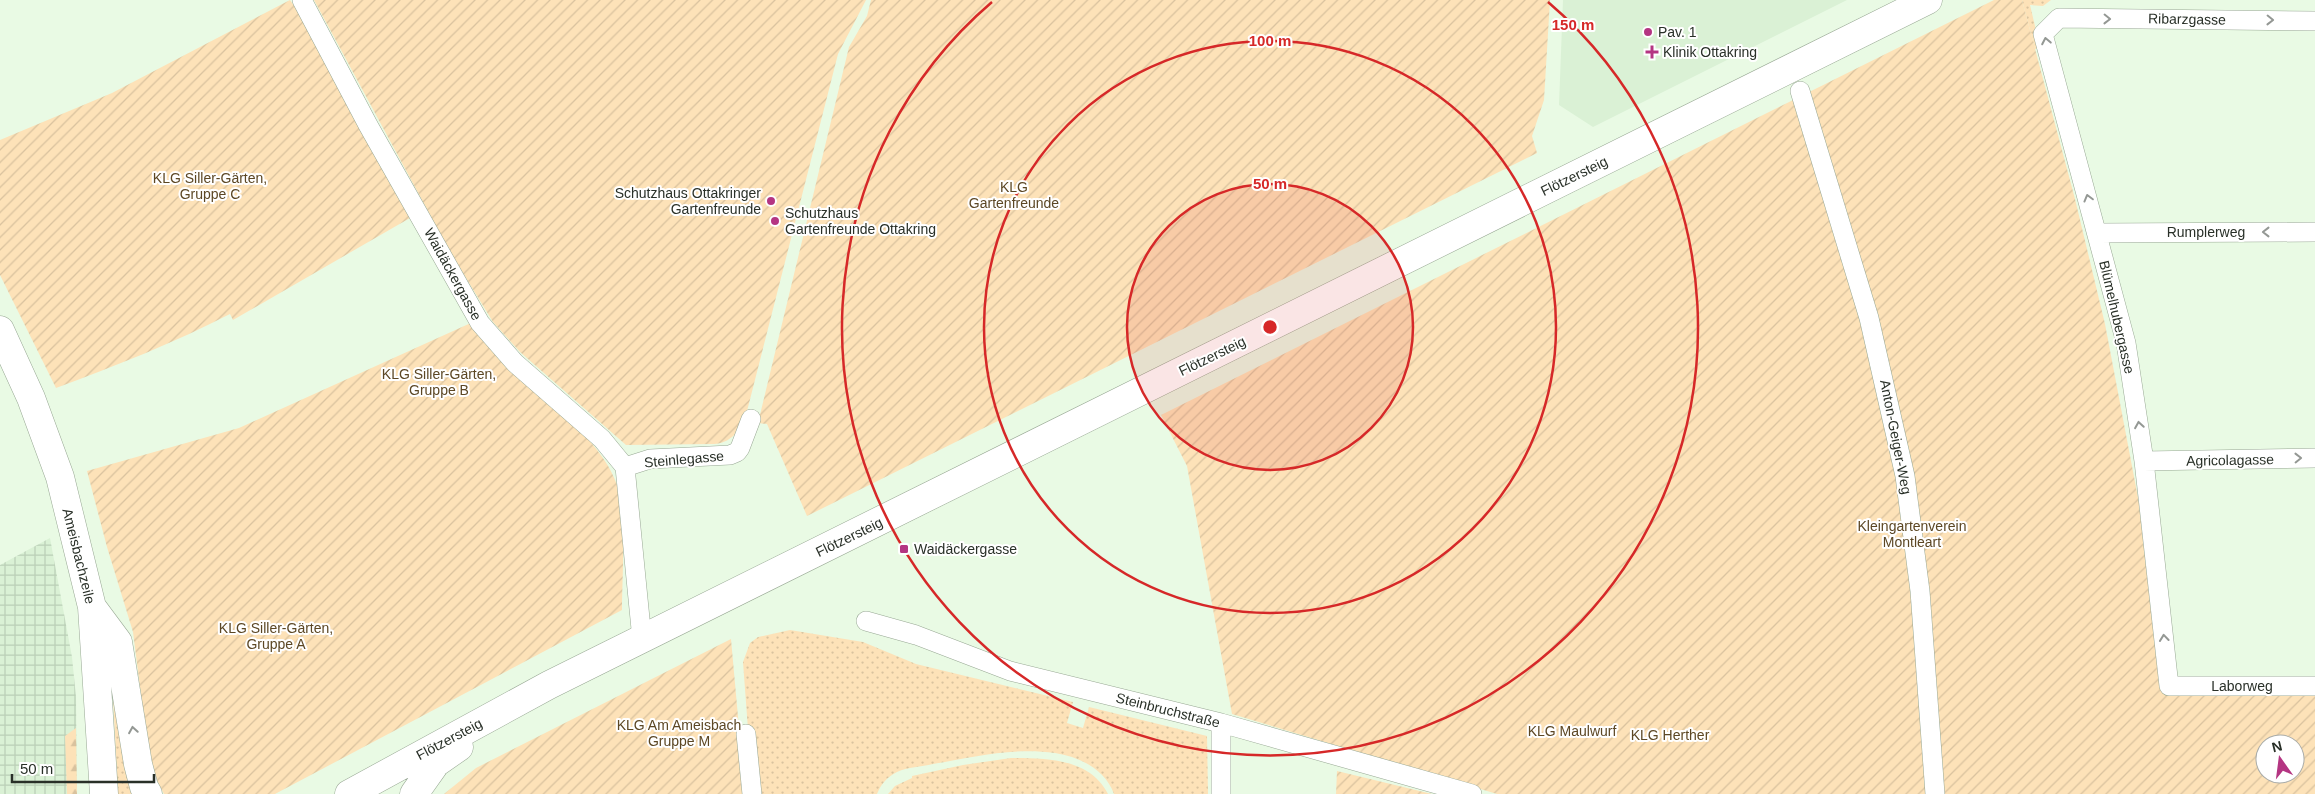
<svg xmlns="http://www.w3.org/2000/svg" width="2315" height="794" viewBox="0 0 2315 794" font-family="Helvetica,sans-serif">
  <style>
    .built { fill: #daf1d5 }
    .industrial { fill: url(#industrial-grid) }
    .grass { fill: url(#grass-dots) }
    .forest { fill: url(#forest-firs) }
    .garden { fill: url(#garden-furrows); fill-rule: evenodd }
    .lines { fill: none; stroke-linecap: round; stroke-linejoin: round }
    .street-casing { stroke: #98a894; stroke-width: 20 }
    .secondary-casing { stroke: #98a894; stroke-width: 29 }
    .street { stroke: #fff; stroke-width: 19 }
    .secondary { stroke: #fff; stroke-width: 28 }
    .oneway { stroke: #949894 }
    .ring { fill: none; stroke: #d62828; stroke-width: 2.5 }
    .poi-dot { fill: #b43582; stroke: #fff; stroke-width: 2 }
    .labels { text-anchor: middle; stroke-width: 4; stroke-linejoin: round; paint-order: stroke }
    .street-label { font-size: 14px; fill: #293028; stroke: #fff }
    .poi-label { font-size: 14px; fill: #293028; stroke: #fff; text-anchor: start }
    .park-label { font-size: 14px; fill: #5c4724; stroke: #fff }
    .centre { fill: #d62828; stroke: #fff; stroke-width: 2.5 }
    .ring-label { font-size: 15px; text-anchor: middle; font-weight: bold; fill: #d62828; stroke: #fff; stroke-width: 4; stroke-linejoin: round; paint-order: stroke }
  </style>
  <defs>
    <pattern id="industrial-grid" width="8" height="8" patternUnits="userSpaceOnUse" patternTransform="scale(1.25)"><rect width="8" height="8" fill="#daf1d5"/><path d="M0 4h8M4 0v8" fill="none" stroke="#bbcfb7"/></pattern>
    <pattern id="grass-dots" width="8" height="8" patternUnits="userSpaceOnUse" patternTransform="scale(1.25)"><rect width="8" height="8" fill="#fde2b8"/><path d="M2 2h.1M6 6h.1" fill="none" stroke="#d9c29e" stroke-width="1.8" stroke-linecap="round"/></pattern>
    <pattern id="forest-firs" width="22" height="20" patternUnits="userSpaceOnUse" patternTransform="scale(1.25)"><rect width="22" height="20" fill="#fde2b8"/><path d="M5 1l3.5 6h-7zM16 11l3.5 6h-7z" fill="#d9c29e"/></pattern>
    <pattern id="garden-furrows" width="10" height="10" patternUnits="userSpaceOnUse" patternTransform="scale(1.25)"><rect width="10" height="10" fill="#fde2b8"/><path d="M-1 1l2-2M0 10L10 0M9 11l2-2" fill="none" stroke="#d9c29e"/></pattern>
  </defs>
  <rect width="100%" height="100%" fill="#e9fae4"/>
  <path class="built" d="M1563,0H1847L1593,127L1559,105Z"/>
  <path class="industrial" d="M50,538L72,657L76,697L77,794H0V565Z"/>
  <path class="grass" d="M2022,0H2077H2051L2043,6L2030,5L2040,47L2035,49Z
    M790,630L863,642L916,664L1073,702L1067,723L1083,728L1089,707L1207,736L1208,794H1114C1105,769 1080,757 1055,753C1014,747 973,757 933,764C921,767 908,767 897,772C887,777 881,784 877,794H757L749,743L743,662L750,643L758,637Z
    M111,659L114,660L128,783L134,794H118Z
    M1011,758C1045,758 1090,758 1108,794H888L895,786L912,778V776L963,765Z"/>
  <path class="forest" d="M76,728L77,794H67L65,736Z"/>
  <path class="garden" d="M290,0L300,14L410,218L233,320L230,314C174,343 115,366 56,388L0,275V140L112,93Z
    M314,0H866L838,54L745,419C739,432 730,443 714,444L626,445L520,352L493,322L450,252Z
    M871,0H1550L1544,100L1532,136L1537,153L807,516L767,424L758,423L849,47L867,16Z
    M1994,0H2022L2075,199L2105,324L2139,503L2160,688L2168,696H2315V794H1497L1232,714L1187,466L1161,415ZM2265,744H2295V774H2265Z
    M473,322C498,348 523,373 548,399C572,423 605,450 617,485C627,515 622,576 622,610L275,794H164L150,767L133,632L107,547L87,471L239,428Z
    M731,639L745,794H444L476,768Z
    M1337,771L1432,794H1336Z"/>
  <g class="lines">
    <g class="street-casing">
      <path id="street" d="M302,0L368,125L480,323L515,363L602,439L625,467L642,639
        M2315,21L2059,18L2043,34L2126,343L2144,461L2169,686H2315
        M1800,91L1869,318L1905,476L1920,591L1935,794
        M2097,233L2315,232
        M2144,461L2315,458
        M625,467L650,459L730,455L737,452L740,448L751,419
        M866,621L916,635L1010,671L1221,723L1472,794
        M746,734L752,794
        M1221,794V723"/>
    </g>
    <g class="secondary-casing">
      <path id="secondary" d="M0,330L31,398L60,477L92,607L104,794
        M92,607L118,642L138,764L144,787L148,794
        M349,794L549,685L1928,0
        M414,794L436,763L459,747"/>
    </g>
    <use href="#street" class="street"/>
    <use href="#secondary" class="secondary"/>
  </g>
  <defs><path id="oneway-chevron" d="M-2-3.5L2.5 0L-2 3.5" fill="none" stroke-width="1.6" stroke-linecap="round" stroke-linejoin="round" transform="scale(1.25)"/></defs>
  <g class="oneway">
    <use href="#oneway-chevron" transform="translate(2107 19) rotate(1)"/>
    <use href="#oneway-chevron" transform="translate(2270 20) rotate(1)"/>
    <use href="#oneway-chevron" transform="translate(2046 41) rotate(-101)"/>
    <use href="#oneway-chevron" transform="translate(2088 198) rotate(-105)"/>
    <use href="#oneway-chevron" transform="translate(2266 232) rotate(180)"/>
    <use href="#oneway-chevron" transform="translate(2139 425) rotate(-99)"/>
    <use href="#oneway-chevron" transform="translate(2298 458) rotate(-1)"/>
    <use href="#oneway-chevron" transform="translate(2164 638) rotate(-96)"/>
    <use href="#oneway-chevron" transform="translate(133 730) rotate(-99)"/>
  </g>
  <circle cx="1270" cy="327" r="143" fill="#d62828" fill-opacity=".12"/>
  <g class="ring">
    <circle cx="1270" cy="327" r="143"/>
    <circle cx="1270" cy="327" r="286"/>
    <path d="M1548 2A428 428 0 1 1 992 2"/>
  </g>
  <g class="poi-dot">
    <circle cx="1648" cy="32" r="5"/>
    <path d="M1649.5 44.5h5v5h5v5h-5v5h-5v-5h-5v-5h5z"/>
    <circle cx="771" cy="201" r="5"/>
    <circle cx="775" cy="221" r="5"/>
    <rect x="899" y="544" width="10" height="10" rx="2.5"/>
  </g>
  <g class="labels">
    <g class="street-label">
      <text transform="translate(2187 19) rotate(1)" y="5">Ribarzgasse</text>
      <text transform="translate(1574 176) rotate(-26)" y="5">Flötzersteig</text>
      <text x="2206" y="237">Rumplerweg</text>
      <text transform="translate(453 274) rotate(61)" y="5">Waidäckergasse</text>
      <text transform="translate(2117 317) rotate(77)" y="5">Blümelhubergasse</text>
      <text transform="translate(1212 356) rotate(-26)" y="5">Flötzersteig</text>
      <text transform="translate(1896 437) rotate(79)" y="5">Anton-Geiger-Weg</text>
      <text transform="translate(684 459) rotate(-5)" y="5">Steinlegasse</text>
      <text transform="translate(2230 460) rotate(-1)" y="5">Agricolagasse</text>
      <text transform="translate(849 537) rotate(-26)" y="5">Flötzersteig</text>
      <text transform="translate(79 556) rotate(76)" y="5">Ameisbachzeile</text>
      <text x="2242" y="691">Laborweg</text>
      <text transform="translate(1168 710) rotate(14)" y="5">Steinbruchstraße</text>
      <text transform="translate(449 739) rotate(-28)" y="5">Flötzersteig</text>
    </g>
    <g class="poi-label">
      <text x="1658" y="37">Pav. 1</text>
      <text x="1663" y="57">Klinik Ottakring</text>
      <text x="761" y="198" text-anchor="end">Schutzhaus Ottakringer<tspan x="761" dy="16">Gartenfreunde</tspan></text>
      <text x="785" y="218">Schutzhaus<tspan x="785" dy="16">Gartenfreunde Ottakring</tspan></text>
      <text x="914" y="554">Waidäckergasse</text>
    </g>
    <g class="park-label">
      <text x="210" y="183">KLG Siller-Gärten,<tspan x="210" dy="16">Gruppe C</tspan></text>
      <text x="1014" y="192">KLG<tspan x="1014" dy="16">Gartenfreunde</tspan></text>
      <text x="439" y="379">KLG Siller-Gärten,<tspan x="439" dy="16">Gruppe B</tspan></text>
      <text x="1912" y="531">Kleingartenverein<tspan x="1912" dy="16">Montleart</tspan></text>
      <text x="276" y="633">KLG Siller-Gärten,<tspan x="276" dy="16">Gruppe A</tspan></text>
      <text x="679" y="730">KLG Am Ameisbach<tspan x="679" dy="16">Gruppe M</tspan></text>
      <text x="1572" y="736">KLG Maulwurf</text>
      <text x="1670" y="740">KLG Herther</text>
    </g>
  </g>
  <circle cx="1270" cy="327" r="8" class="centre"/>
  <g class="ring-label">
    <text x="1573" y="30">150 m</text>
    <text x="1270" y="46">100 m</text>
    <text x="1270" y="189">50 m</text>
  </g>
  <g transform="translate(2280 759) rotate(346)"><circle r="24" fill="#ffffff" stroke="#a9aca9"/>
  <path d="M0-4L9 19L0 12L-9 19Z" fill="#b43582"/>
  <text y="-8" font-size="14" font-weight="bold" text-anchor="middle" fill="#293028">N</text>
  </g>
  <path d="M12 774v8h142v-8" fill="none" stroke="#293028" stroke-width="2.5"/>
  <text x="20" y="774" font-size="15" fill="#293028" stroke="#ffffff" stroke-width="4" paint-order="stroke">50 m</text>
</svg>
